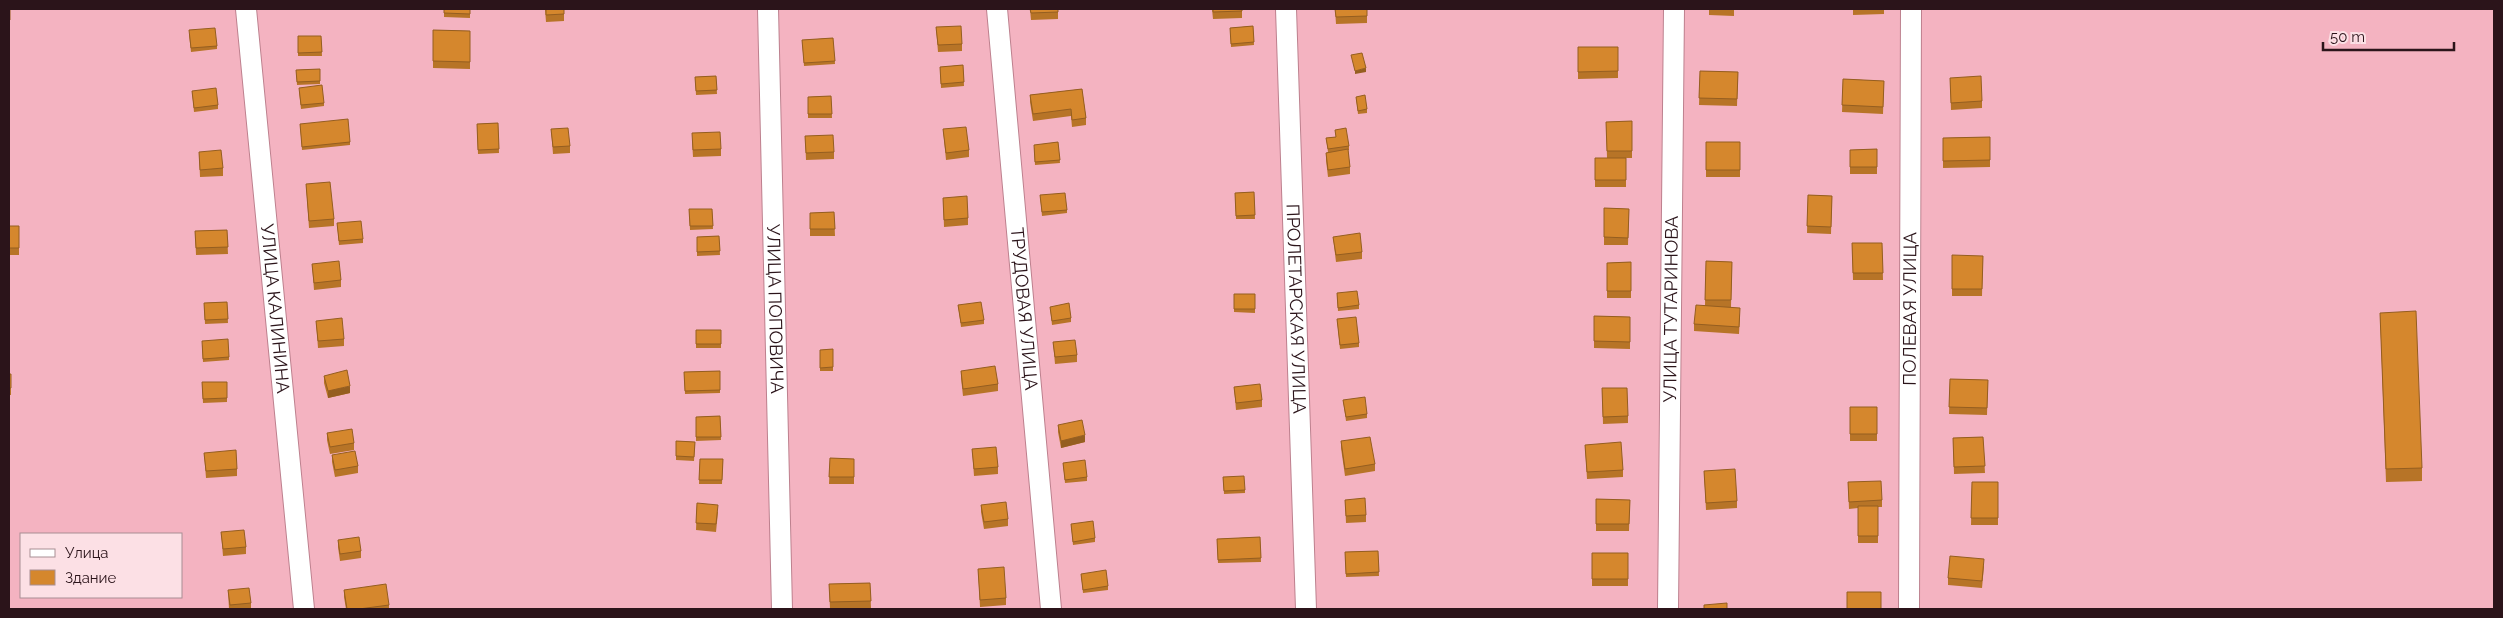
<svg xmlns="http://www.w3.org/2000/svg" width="2503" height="618" viewBox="0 0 2503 618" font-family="Raleway,sans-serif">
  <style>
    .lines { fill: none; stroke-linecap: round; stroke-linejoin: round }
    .street-casing { stroke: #bd808e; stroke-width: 22 }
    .street { stroke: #fff; stroke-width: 20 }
    .wall { fill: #b77427 }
    .shaded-wall { fill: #955e20 }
    .building { fill: #d5872d; stroke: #955e20 }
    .labels { text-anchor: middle; stroke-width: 4; stroke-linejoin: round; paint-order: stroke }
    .street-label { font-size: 18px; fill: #2b141a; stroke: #fce0e5 }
  </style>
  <rect width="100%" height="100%" fill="#f4b3c1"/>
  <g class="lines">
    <g class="street-casing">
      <g id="street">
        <path id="s1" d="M246,9L304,609"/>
        <path id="s2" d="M768,9L782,609"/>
        <path id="s3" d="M997,9L1051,609"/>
        <path id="s4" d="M1286,9L1306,609"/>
        <path id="s5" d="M1668,609L1674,9"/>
        <path id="s6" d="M1909,609L1911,9"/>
      </g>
    </g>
    <use href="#street" class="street"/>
  </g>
  <path class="wall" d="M9,9H10L9,51Z
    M444,9H470V18L444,17Z
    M545,9H564V21L546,22Z
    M817,9H828V10H817Z
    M1030,9H1058V19L1031,20Z
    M1212,9H1242V18L1213,19Z
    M1335,9H1367V23L1336,24Z
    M1709,9H1734V16L1709,15Z
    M1853,9H1884V14L1853,15Z
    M1253,26L1254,45L1231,47L1230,28Z
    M936,27L962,44V51L938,52Z
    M433,30L470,31V69L433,68Z
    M189,34L217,46V49L191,52Z
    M298,36H321L322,56H298Z
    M833,38L835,64L804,66L802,40Z
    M1578,47H1618V78L1578,79Z
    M963,65L964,86L941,88L940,67Z
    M320,69V84L297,85L296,70Z
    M1700,71L1738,72L1737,106L1699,105Z
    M716,76L717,94L696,95L695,77Z
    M1950,78L1982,101V108L1951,110Z
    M1843,79L1884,81L1883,114L1842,112Z
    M1082,89L1086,118V125L1072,127L1071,116L1033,121L1030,102V95Z
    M192,91L218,105V109L194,112Z
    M299,91L324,103V106L301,109Z
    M831,96L832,118H808V97Z
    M1356,97L1367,109V113L1358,114Z
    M1632,121V158H1626V187H1595V158H1607L1606,122Z
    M498,123L499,153L478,154L477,124Z
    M300,124L350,142V145L302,150Z
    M551,129L570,146V153L553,154Z
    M943,129L969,150V157L946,160Z
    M1335,130L1349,146V150H1348L1350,167V174L1328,177L1326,160V153L1328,152L1326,138L1336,137Z
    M805,136L834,152V159L806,160Z
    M1990,137V167L1943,168V138Z
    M692,140L721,149V156L693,157Z
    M1058,142L1060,163L1035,165L1034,148Z
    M1706,142H1740V177H1706Z
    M1877,149V174H1850V150Z
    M199,152L223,168V176L200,177Z
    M306,184L334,219V226L309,228Z
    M1254,192L1255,219H1236L1235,193Z
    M1040,195L1067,210V213L1042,216Z
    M1808,195L1832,196L1831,234L1807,233Z
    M943,198L968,218V225L944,227Z
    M1604,208L1629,209L1628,245H1604Z
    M689,209H712L713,229L690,230Z
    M834,212L835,236H810V213Z
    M337,223L363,239V243L339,245Z
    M9,226H19V255H9Z
    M227,230L228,254L196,255L195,231Z
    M719,236L720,255L697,256V237Z
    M1333,237L1362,252V259L1336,262Z
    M1852,243H1882L1883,280H1853Z
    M1983,256L1982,296H1952V289Z
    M1706,261L1732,262L1731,307L1740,315L1739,334L1694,331V324L1705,305Z
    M1631,262V298H1607V263Z
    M312,264L341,280V287L314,290Z
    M1337,293L1359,305V309L1338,311Z
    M1234,294H1255V313L1234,312Z
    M227,302L228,323L205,324L204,303Z
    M958,305L984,320V324L961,327Z
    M1050,307L1071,318V322L1052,325Z
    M2380,313L2422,468V481L2386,482Z
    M1594,316L1630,317V349L1594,348Z
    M1337,319L1359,343V347L1340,349Z
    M316,321L344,339V346L318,348Z
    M696,330H721V348H696Z
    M1053,342L1077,355V362L1055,364Z
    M202,345L229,357V360L203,362Z
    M833,349V371H820V350Z
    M720,371V393L685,394L684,372Z
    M961,371L998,384V391L963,396L961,378Z
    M9,374H11V395H9Z
    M324,376L350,393L328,398L324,383Z
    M1950,379L1988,380L1987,415L1949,414Z
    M202,382H227V402L203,403Z
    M1234,387L1262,400V407L1236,410Z
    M1602,388L1628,416V423L1603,424Z
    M1343,400L1367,414V418L1346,421Z
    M1850,407H1877V441H1850Z
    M720,416L721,440L696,441V417Z
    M1058,425L1085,442L1061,448L1058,432Z
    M327,433L354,443V450L330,454L327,440Z
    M1983,437L1985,473L1954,474L1953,438Z
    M676,441L695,442L694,461L676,460Z
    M1341,441L1375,464V471L1345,476L1341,448Z
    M1585,445L1623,470V477L1587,479Z
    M972,449L998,467V474L974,476Z
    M204,453L237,469V476L206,478Z
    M332,455L358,466V473L335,477L332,462Z
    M830,458L854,459V484H829Z
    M700,459H723L722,484H699Z
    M1063,463L1087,477V481L1065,483Z
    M1704,471L1737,501V508L1706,510Z
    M1223,477L1245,490V493L1224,494Z
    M1848,482L1882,500V507H1878V543H1858V508L1849,509Z
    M1972,482H1998V525H1971Z
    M1596,499L1630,500L1629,531H1596Z
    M1345,500L1366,515V522L1346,523Z
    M697,503L718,512L716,532L696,530Z
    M981,505L1008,519V526L984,529L981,512Z
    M1071,524L1095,538V542L1073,545Z
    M221,532L246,547V554L223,556Z
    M1260,537L1261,562L1218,563L1217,539Z
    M338,540L361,551V558L340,561L338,547Z
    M1378,551L1379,576L1346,577L1345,552Z
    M1592,553H1628V586H1592Z
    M1984,566L1982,588L1948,585V578Z
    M978,569L1006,598V605L980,607Z
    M1081,574L1108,586V590L1083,593Z
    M870,583L871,608L830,609L829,584Z
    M228,590L251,603V609H229Z
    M344,590L389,605V609H346L344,597Z"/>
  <path class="shaded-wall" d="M1366,68V72L1355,74V71Z
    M350,386V393L328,398V391Z
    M1085,435V442L1061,448V441Z"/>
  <path class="building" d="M9,9H10V20L9,19Z
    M444,9H470V14L444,13Z
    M546,9H564V14L546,15Z
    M1030,9H1058V12L1031,13Z
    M1213,9H1242V11L1213,12Z
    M1335,9H1367V16L1336,17Z
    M961,26L962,44L938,45L936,27Z
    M1253,26L1254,42L1231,44L1230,28Z
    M215,28L217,46L191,48L189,30Z
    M433,30L470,31V62L433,61Z
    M298,36H321L322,52L298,53Z
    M833,38L835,61L804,63L802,40Z
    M1578,47H1618V71L1578,72Z
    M1362,53L1366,68L1355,71L1351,55Z
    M963,65L964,82L941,84L940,67Z
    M320,69V81L297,82L296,70Z
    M1700,71L1738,72L1737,99L1699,98Z
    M716,76L717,90L696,91L695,77Z
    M1981,76L1982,101L1951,103L1950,78Z
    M1843,79L1884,81L1883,107L1842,105Z
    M322,85L324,103L301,105L299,88Z
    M216,88L218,105L194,108L192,91Z
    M1082,89L1086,118L1072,120L1071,109L1033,114L1030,95Z
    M1365,95L1367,109L1358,111L1356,97Z
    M831,96L832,114H808V97Z
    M348,119L350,142L302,147L300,124Z
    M1632,121V151H1607L1606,122Z
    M498,123L499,149L478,150L477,124Z
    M966,127L969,150L946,153L943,129Z
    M568,128L570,146L553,147L551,129Z
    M1346,128L1349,146L1328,149L1326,138L1336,137L1335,130Z
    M720,132L721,149L693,150L692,133Z
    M833,135L834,152L806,153L805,136Z
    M1990,137V160L1943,161V138Z
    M1058,142L1060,160L1035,162L1034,145Z
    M1706,142H1740V170H1706Z
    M1348,149L1350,167L1328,170L1326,153Z
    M1877,149V167H1850V150Z
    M221,150L223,168L200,170L199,152Z
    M1595,158H1626V180H1595Z
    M330,182L334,219L309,221L306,184Z
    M1254,192L1255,215L1236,216L1235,193Z
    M1065,193L1067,210L1042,212L1040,195Z
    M1808,195L1832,196L1831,227L1807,226Z
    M967,196L968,218L944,220L943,198Z
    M1604,208L1629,209L1628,238L1604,237Z
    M689,209H712L713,226H690Z
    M834,212L835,229H810V213Z
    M361,221L363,239L339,241L337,223Z
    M9,226H19V248H9Z
    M227,230L228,247L196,248L195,231Z
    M1360,233L1362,252L1336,255L1333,237Z
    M719,236L720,251L697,252V237Z
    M1852,243H1882L1883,273H1853Z
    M1952,255L1983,256L1982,289H1952Z
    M339,261L341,280L314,283L312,264Z
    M1706,261L1732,262L1731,300H1705Z
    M1631,262V291H1607V263Z
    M1357,291L1359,305L1338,308L1337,293Z
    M1234,294H1255V309H1234Z
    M227,302L228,319L205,320L204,303Z
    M981,302L984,320L961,323L958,305Z
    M1069,303L1071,318L1052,321L1050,307Z
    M1696,305L1740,308L1739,327L1694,324Z
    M2416,311L2422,468L2386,469L2380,313Z
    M1594,316L1630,317V342L1594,341Z
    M1356,317L1359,343L1340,345L1337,319Z
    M342,318L344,339L318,341L316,321Z
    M696,330H721V344H696Z
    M228,339L229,357L203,359L202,341Z
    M1075,340L1077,355L1055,357L1053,342Z
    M833,349V367L820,368V350Z
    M995,366L998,384L963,389L961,371Z
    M347,370L350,386L328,391L324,376Z
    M720,371V390L685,391L684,372Z
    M9,374H11V388H9Z
    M1950,379L1988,380L1987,408L1949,407Z
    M202,382H227V398L203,399Z
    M1260,384L1262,400L1236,403L1234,387Z
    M1602,388H1627L1628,416L1603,417Z
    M1365,397L1367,414L1346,417L1343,400Z
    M1850,407H1877V434H1850Z
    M720,416L721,437H696V417Z
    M1082,420L1085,435L1061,441L1058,425Z
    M352,429L354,443L330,447L327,433Z
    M1370,437L1375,464L1345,469L1341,441Z
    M1983,437L1985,466L1954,467L1953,438Z
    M676,441L695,442L694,457L676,456Z
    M1621,442L1623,470L1587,472L1585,445Z
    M996,447L998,467L974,469L972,449Z
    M236,450L237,469L206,471L204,453Z
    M355,451L358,466L335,470L332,455Z
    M830,458L854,459V477H829Z
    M700,459H723L722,480H699Z
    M1085,460L1087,477L1065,480L1063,463Z
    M1735,469L1737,501L1706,503L1704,471Z
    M1244,476L1245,490L1224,491L1223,477Z
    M1881,481L1882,500L1849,502L1848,482Z
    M1972,482H1998V518H1971Z
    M1365,498L1366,515L1346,516L1345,500Z
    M1596,499L1630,500L1629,524H1596Z
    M1006,502L1008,519L984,522L981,505Z
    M697,503L718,505L716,524L696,523Z
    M1858,506H1878V536H1858Z
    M1093,521L1095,538L1073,542L1071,524Z
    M244,530L246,547L223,549L221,532Z
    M359,537L361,551L340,554L338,540Z
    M1260,537L1261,558L1218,560L1217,539Z
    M1378,551L1379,572L1346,574L1345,552Z
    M1592,553H1628V579H1592Z
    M1950,556L1984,559L1982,581L1948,578Z
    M1004,567L1006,598L980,600L978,569Z
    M1106,570L1108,586L1083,590L1081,574Z
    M870,583L871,601L830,602L829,584Z
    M386,584L389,605L359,609H347L344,590Z
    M249,588L251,603L230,605L228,590Z
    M1847,592H1881V609H1847Z
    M1727,603V609H1704V605Z"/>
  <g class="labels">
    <g class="street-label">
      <text dy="6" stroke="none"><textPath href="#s1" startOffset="301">УЛИЦА КАЛИНИНА</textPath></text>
      <text dy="6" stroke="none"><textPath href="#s2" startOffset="300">УЛИЦА ПОПОВИЧА</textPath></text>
      <text dy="6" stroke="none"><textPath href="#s3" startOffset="301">ТРУДОВАЯ УЛИЦА</textPath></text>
      <text dy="6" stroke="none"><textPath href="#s4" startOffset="300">ПРОЛЕТАРСКАЯ УЛИЦА</textPath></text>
      <text dy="6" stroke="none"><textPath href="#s5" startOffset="300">УЛИЦА ТУТАРИНОВА</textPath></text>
      <text dy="6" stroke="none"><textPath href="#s6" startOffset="300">ПОЛЕВАЯ УЛИЦА</textPath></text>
    </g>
  </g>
  <rect width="2503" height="618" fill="none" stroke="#2b141a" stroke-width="20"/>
  <rect x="20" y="533" width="162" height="65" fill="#fce0e5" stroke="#a88e94"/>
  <rect x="30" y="549" width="25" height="8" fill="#ffffff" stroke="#a88e94"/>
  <text x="65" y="558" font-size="15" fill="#2b141a">Улица</text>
  <rect x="30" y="570" width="25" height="15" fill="#d5872d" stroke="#a88e94"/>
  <text x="65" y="583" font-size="15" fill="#2b141a">Здание</text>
  <path d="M2323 42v8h131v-8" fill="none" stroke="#2b141a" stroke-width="2.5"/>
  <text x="2330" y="42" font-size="15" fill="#2b141a" stroke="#fce0e5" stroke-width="4" paint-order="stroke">50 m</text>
</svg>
